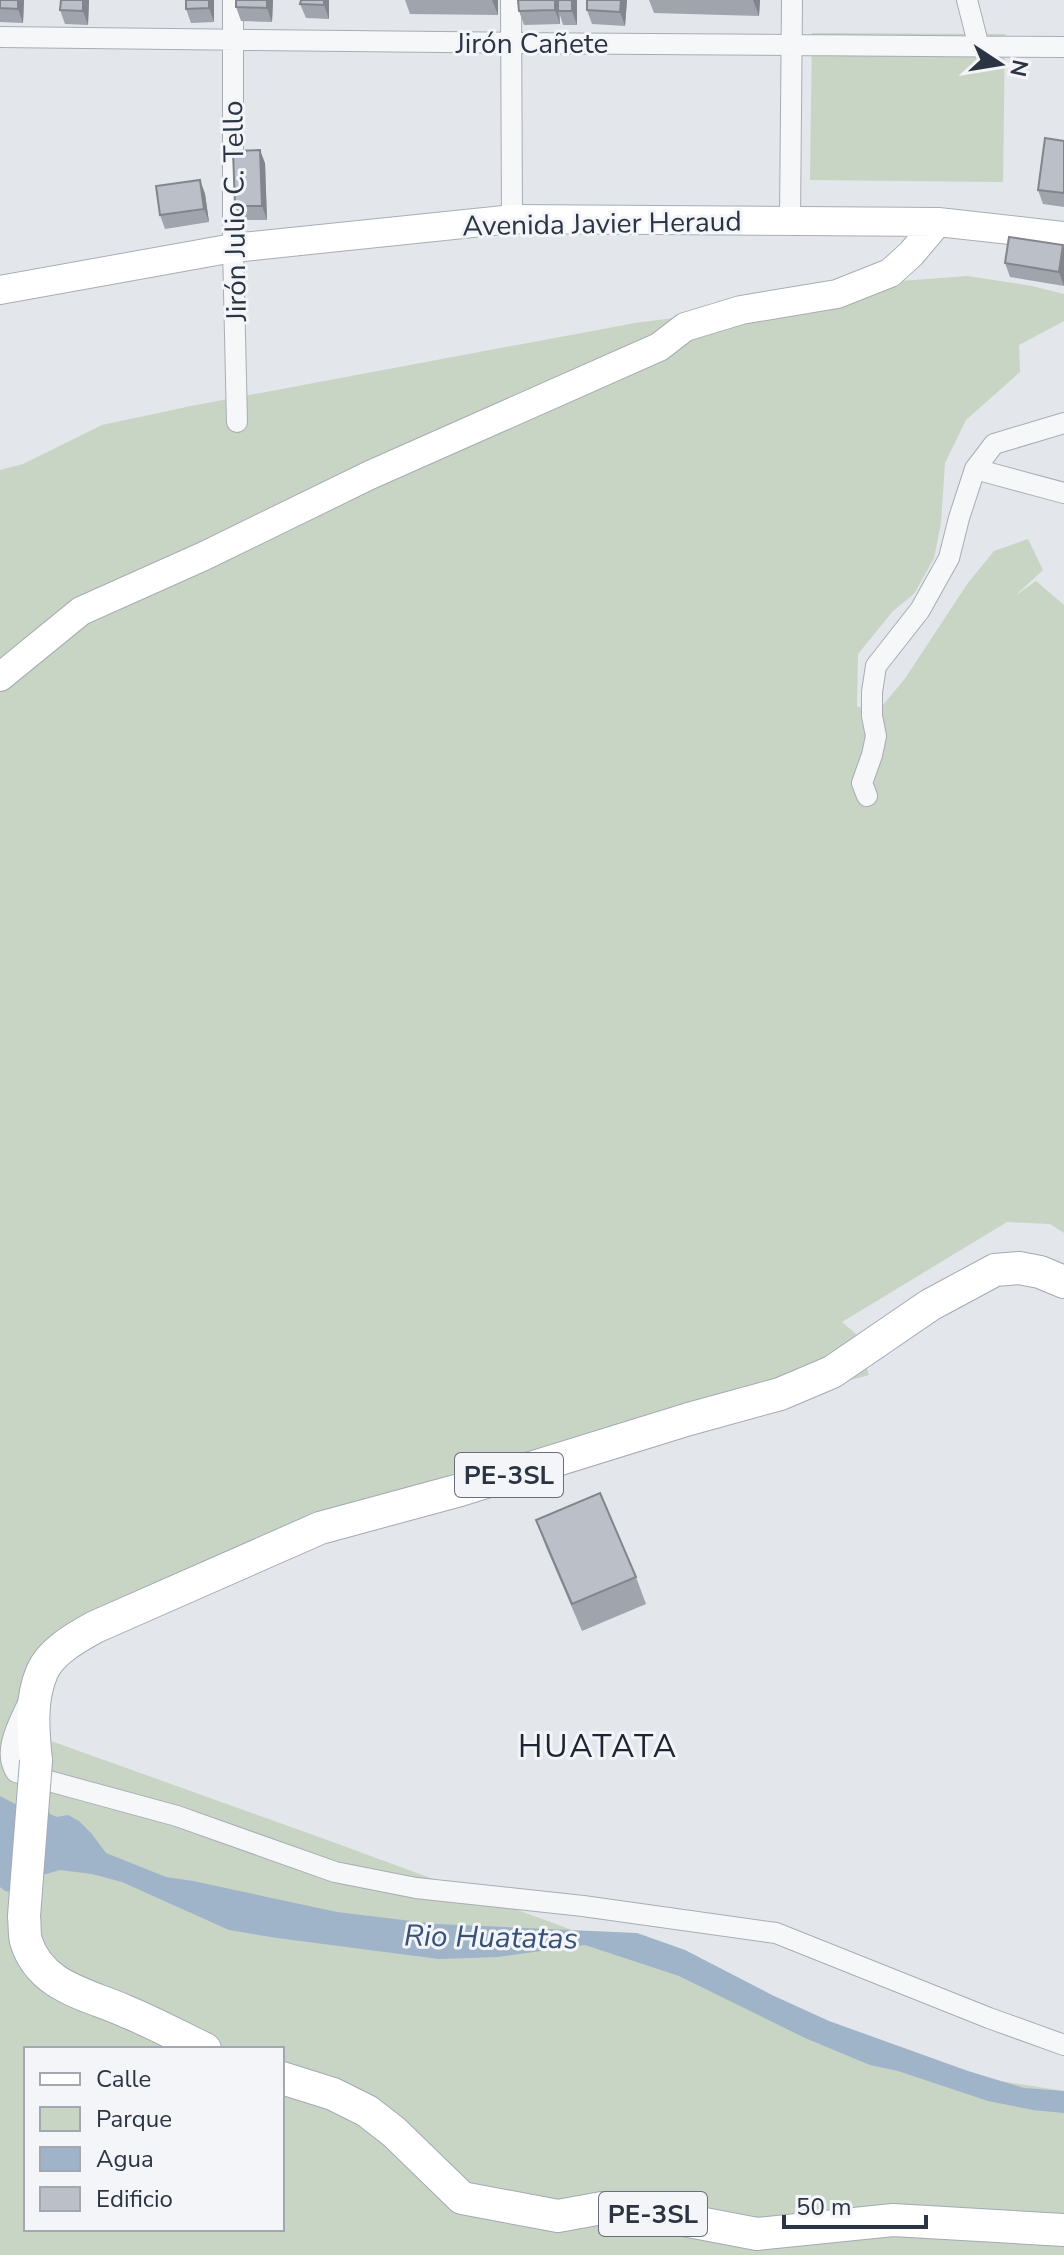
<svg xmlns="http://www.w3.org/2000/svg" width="1064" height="2255" viewBox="0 0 1064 2255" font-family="'Nunito Sans',sans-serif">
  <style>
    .green { fill: #c8d4c4; fill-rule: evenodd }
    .water { fill: #9fb3c9 }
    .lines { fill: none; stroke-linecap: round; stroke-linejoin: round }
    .minor-casing { stroke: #a8adb5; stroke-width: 22 }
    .secondary-casing { stroke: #a8adb5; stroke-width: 30 }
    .primary-casing { stroke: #a3aab6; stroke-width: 34 }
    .minor { stroke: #f6f7f9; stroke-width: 20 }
    .secondary { stroke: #fff; stroke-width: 28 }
    .primary { stroke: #fff; stroke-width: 32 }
    .primary-bridge-casing { stroke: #a3aab6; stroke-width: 34; stroke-linecap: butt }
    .primary-bridge { stroke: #fff; stroke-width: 32 }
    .wall { fill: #a0a4ac }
    .shaded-wall { fill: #82868c }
    .building { fill: #babfc8; stroke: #82868c; stroke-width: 2 }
    .labels { text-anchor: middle; stroke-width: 6; stroke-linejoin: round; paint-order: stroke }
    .shield { fill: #f3f5f8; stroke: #676e79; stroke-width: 2 }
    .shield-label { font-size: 26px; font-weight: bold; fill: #2b3443 }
    .street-label { font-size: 28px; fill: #2b3443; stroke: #f3f5f8 }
    .water-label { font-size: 30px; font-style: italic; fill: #365276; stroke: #f3f5f8 }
    .quarter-label { font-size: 32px; letter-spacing: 2px; fill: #1d2534; stroke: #f3f5f8 }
  </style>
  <rect width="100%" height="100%" fill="#e3e6eb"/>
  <path class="green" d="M812,33L1005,34L1003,182L810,180Z
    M967,276L1032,286L1064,294V321L1019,345L1020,372L966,420L945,463L941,523L934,558L914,594L893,611L858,654L857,706L876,713L904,680L968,583L994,551L1028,539L1043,570L1015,596L1036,581L1064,605V1233L1050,1224L1007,1222L842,1322L856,1334L869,1375L400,1505L116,1618L58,1663L37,1736L319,1837L969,2076L1064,2091V2255H0V470L23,464L102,425L196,405L635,323L749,308L875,283ZM26,2049H282V2229H26Z"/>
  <path class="water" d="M0,1796L19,1806L47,1807L50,1814L57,1817L68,1815L79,1821L91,1833L106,1853L166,1877L193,1881L337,1912L436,1924L637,1933L685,1950L772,1995L829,2021L968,2071L1024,2088L1064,2091V2113L1033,2110L988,2101L898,2071L870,2065L805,2038L679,1976L585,1945L498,1957L439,1959L277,1938L229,1930L122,1882L92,1874L60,1870L39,1876L26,1894L5,1891L0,1887Z"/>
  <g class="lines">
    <g class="minor-casing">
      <path id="minor" d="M233,0V248L237,422
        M511,0L512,219
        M967,0L979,47
        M0,37C355,43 709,44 1064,47
        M790,221L792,0
        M975,469L1064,493
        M867,796L862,783L872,755L876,736L872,716V692L876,666L920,610L949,558L959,518L975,469L994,444L1064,423
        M28,1703C19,1723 2,1751 16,1772L177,1816L335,1872L416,1888L583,1906L776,1933L989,2018L1064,2045"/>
    </g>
    <g class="secondary-casing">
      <path id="secondary" d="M0,290L233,248L512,219L938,222L1064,236
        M0,677L81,611L204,556L370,475L659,347L685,327L741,310L837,294L890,273L911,254L938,222"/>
    </g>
    <g class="primary-casing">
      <path id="primary" d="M36,1761C33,1731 30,1700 42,1672C51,1651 77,1637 95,1627L320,1528L460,1490L689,1419L780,1394L832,1372L930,1305L995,1270L1019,1268L1040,1272L1064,1282
        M24,1916C25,1924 24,1934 26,1941C40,1987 87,1994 125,2011C152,2022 178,2036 205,2049
        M282,2078L333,2094L367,2111L394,2132L462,2198L558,2216L602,2208L647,2213L757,2234L893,2220L1064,2230"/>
    </g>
    <use href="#minor" class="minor"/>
    <use href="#secondary" class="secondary"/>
    <use href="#primary" class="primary"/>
    <g class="primary-bridge-casing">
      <path id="primary-bridge" d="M24,1916L36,1761"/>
    </g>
    <use href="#primary-bridge" class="primary-bridge"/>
  </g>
  <path class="wall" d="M0,0H24L23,23L0,22Z
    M89,0L88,25L65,24L60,10Z
    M214,0V22L191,23L186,9Z
    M273,0L272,22L241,21L236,7Z
    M301,0H329V19L306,18L300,4Z
    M405,0H498V15L410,14Z
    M518,0H577V25H563L560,15V24L524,25L519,11Z
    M627,0L625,26L592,24L587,10Z
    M649,0H760L759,16L654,13Z
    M1064,141V207L1043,204L1038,190Z
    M265,163L267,220H240L235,206Z
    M200,180L205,194L209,222L165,229L160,215Z
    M1063,245L1064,286L1010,277L1005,263Z
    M536,1520L636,1577L646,1604L582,1631L546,1547Z"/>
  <path class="shaded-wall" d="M18,0H24L23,23L18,9Z
    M83,0H89L88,25L83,11Z
    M209,0H214V22L209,8Z
    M267,0H273L272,22L267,8Z
    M324,0H329V19L324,5Z
    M492,0H498V15Z
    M555,0H559L558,11L560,24L555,10Z
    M572,0H577V25L572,11Z
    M621,0H627L625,26L620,12Z
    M753,0H760L759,16Z
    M260,150L265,163L267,220L262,206Z
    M200,180L205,194L209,222L204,209Z
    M1063,245L1064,248V286L1059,272Z"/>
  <path class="building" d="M0,0H18V9L0,8Z
    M61,0H83V11L60,10Z
    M186,0H209V8L186,9Z
    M236,0H267V8L236,7Z
    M301,0H324V5L300,4Z
    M518,0H555V10L519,11Z
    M558,0H572V11H558Z
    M587,0H621L620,12L587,10Z
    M1045,138L1064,141V193L1038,190Z
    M260,150L262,206H235L233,151Z
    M200,180L204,209L160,215L156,186Z
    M1009,237L1063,245L1059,272L1005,263Z
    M600,1493L636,1577L572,1604L536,1520Z"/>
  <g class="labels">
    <g class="shield">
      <rect x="455" y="1453" width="108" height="44" rx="6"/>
      <rect x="599" y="2192" width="108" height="44" rx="6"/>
    </g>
    <g class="shield-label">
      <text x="509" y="1484">PE-3SL</text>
      <text x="653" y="2223">PE-3SL</text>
    </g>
    <g class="street-label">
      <text x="532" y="53">Jirón Cañete</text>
      <text transform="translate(234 211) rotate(-91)" y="10">Jirón Julio C. Tello</text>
      <text transform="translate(602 223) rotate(-1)" y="10">Avenida Javier Heraud</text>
    </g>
    <g class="water-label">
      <text transform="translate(491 1937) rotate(1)" y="10">Rio Huatatas</text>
    </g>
    <g class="quarter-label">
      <text x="598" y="1757">HUATATA</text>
    </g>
  </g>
  <rect x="24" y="2047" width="260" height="184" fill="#f3f5f8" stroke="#a3a8b0" stroke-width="2"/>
  <rect x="40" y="2073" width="40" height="12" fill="#ffffff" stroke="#a3a8b0" stroke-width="2"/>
  <text x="96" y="2087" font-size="24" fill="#2b3443">Calle</text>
  <rect x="40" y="2107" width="40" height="24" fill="#c8d4c4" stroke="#a3a8b0" stroke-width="2"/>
  <text x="96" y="2127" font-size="24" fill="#2b3443">Parque</text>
  <rect x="40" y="2147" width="40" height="24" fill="#9fb3c9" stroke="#a3a8b0" stroke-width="2"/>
  <text x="96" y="2167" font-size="24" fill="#2b3443">Agua</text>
  <rect x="40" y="2187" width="40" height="24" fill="#babfc8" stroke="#a3a8b0" stroke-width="2"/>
  <text x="96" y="2207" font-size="24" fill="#2b3443">Edificio</text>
  <g transform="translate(1000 64) rotate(102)" stroke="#f3f5f8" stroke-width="6" paint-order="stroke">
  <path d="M0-6L14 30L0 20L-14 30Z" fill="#2b3443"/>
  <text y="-12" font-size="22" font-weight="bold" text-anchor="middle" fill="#2b3443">N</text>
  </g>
  <path d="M784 2215v12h142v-12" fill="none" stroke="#2b3443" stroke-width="4"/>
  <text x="796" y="2215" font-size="24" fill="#2b3443" stroke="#f3f5f8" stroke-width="6" paint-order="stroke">50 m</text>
</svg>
